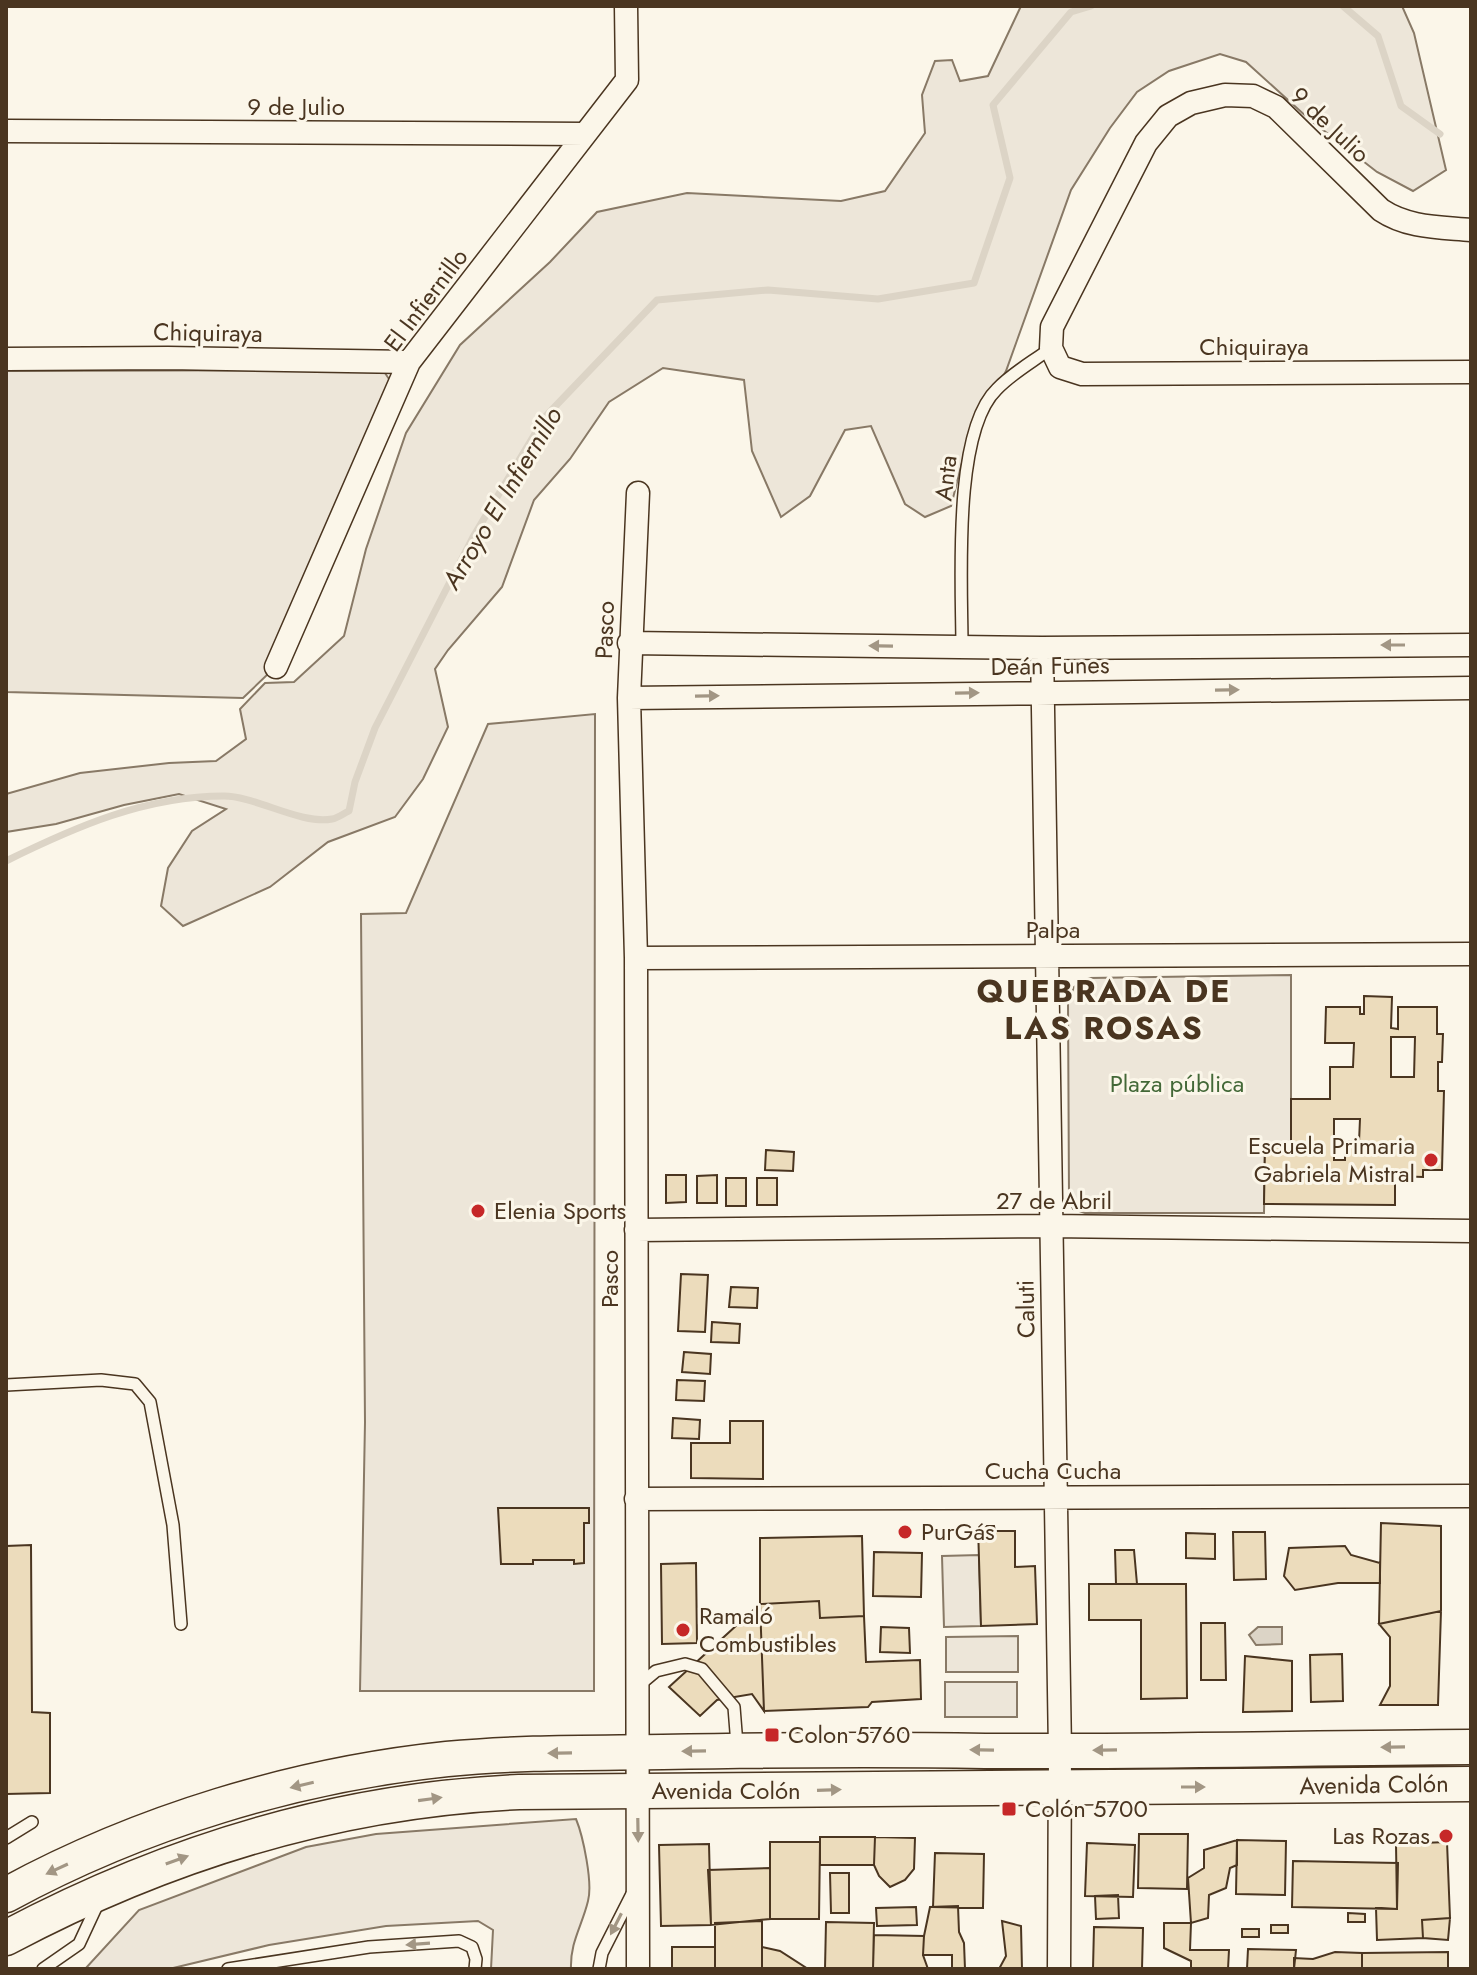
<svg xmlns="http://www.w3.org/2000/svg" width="1477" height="1975" viewBox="0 0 1477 1975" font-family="Jost,sans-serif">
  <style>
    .green { fill: #ede6d9; stroke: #887966; stroke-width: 2 }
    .water { fill: #dcd4c6; stroke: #887966; stroke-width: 2 }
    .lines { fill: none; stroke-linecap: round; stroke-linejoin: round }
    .stream { stroke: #dcd4c6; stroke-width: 7 }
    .building { fill: #ecdcbc; stroke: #4a3520; stroke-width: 2; fill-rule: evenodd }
    .lane-casing { stroke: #4a3520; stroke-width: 14 }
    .street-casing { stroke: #4a3520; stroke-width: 25 }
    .primary-casing { stroke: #4a3520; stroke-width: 37 }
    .lane { stroke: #fbf6e9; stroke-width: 11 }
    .street { stroke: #fbf6e9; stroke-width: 22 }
    .primary { stroke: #fbf6e9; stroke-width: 34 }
    .oneway { fill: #a29684 }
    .poi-dot { fill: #c62828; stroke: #fbf6e9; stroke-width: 3 }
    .labels { text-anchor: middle; stroke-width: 6; stroke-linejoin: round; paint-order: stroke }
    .street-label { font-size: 24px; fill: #4a3520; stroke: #fbf6e9 }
    .park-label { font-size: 24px; fill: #436837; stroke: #fbf6e9 }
    .poi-label { font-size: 24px; fill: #4a3520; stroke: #fbf6e9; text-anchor: start }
    .water-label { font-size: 26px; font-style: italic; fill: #4a3520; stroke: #fbf6e9 }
    .district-label { font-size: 32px; font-weight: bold; letter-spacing: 2px; fill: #4a3520; stroke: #fbf6e9 }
  </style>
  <rect width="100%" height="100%" fill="#fbf6e9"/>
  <path class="green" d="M1021,6H1402L1414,33L1446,170L1413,191L1377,172L1309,119L1246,62L1220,54L1169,71L1137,92L1110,128L1071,190L1006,371L968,439L951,506L925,517L905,504L871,426L845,430L810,496L781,517L752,451L744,380L663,368L609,402L570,459L534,500L502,587L448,650L435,669L448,727L423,779L395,817L328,842L270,887L183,926L161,906L168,868L192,831L226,809L179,794L124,805L56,824L6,832V794L80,773L169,763L216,761L246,739L240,709L265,683L294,682L344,636L366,549L406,433L460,345L550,262L597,212L687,193L841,201L885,191L925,133L922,95L935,61L952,60L960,81L988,76Z
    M376,370L385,373L391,382L268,674L243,698L6,692V371Z
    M595,714L594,1691H360L365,1422L361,914L406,913L488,724Z
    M1291,975V1144L1265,1145L1264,1213H1085L1073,1209L1069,1197L1068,1001L1074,987L1089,978Z
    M979,1555L981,1626L944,1627L942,1556Z
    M1018,1636V1672H946V1637Z
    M945,1682H1017V1717H945Z
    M576,1819C583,1836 593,1883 588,1901C582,1926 570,1942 571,1969H491L493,1930L478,1921L386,1926L269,1945L169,1969H85L139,1910L306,1847L376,1834Z"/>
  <path class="water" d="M1258,1627H1282V1644L1256,1645L1249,1635Z"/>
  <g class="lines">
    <path class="stream" d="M1343,6L1378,36L1401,106L1440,134
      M6,861C75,827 145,796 224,796C255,796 301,825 332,819C338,818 344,813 349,811L355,782L375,728L473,537L545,417L657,300L768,290L878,299L974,283L1010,178L993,105L1071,12L1091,6"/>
  </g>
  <path class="building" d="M1364,996L1392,997L1391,1028L1398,1029V1007H1437V1034H1443L1442,1062H1438V1091H1444L1442,1170H1423V1177L1395,1176V1205L1264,1204L1265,1144H1291V1099H1330V1067H1353L1354,1043H1325L1326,1007H1360V1014H1364ZM1391,1037H1415L1414,1077H1391ZM1334,1119H1360L1359,1142L1345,1141V1160H1334Z
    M766,1150L794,1152L793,1171L765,1170Z
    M666,1175H686V1202L666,1203Z
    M717,1175V1203H697V1176Z
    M726,1178H746V1206H726Z
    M757,1178H777V1205H757Z
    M681,1274L708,1275L705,1332L678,1331Z
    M731,1287L758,1288L757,1308L729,1307Z
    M712,1322L740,1324L739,1343L711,1342Z
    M684,1352L711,1354L710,1374L682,1372Z
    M677,1380L705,1381L704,1401L676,1400Z
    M673,1418L700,1420L699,1439L672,1438Z
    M730,1421H763V1479L691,1478V1443H730Z
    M498,1508H589V1523H584V1563L574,1564V1560H533V1564H501Z
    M1381,1523L1441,1526V1611L1379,1624Z
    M978,1526H994L995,1531H1015V1567L1035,1566L1037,1624L981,1626Z
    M1233,1532H1265L1266,1579L1234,1580Z
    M1186,1533L1215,1534V1559L1186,1558Z
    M862,1536L864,1616L820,1618L819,1601L760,1604V1538Z
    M31,1545L32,1712L50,1713V1793L6,1794V1546Z
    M1345,1546L1351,1555L1380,1563V1583H1338L1295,1590L1284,1576L1289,1548Z
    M1115,1550H1134L1137,1584H1116Z
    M874,1552L922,1553L921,1597L873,1596Z
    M696,1563L697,1643L662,1644L661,1564Z
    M1089,1584H1186L1187,1698L1141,1699V1620H1089Z
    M819,1601L820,1618L864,1616L866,1662L920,1660L921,1699L872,1702L868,1707L764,1711L760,1604Z
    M760,1604L764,1711L752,1694L717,1700L700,1716L669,1687Z
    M1441,1611L1438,1705H1380L1390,1686V1637L1379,1624Z
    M1201,1623H1225L1226,1680H1201Z
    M881,1627L909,1628L910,1653L880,1652Z
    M1342,1654L1343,1701L1311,1702L1310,1655Z
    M1245,1656L1292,1661V1711L1243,1712Z
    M1139,1834H1188L1187,1889L1138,1888Z
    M820,1837H875L874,1865H820Z
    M875,1837L915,1838L914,1869L905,1880L890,1887L879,1876L874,1865Z
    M1237,1840L1286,1841L1285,1895L1236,1894Z
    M1237,1840V1865L1230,1868L1226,1888L1209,1895L1208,1918L1191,1923L1188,1878L1204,1868V1850Z
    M770,1842H820L819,1919H770Z
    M1447,1842L1450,1918L1422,1920L1423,1938L1377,1940L1376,1908L1397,1909L1396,1844Z
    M1087,1843L1135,1845L1133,1897L1085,1896Z
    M709,1844L711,1925L661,1926L659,1845Z
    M935,1853L984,1854L983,1908L933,1907Z
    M1293,1861L1398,1863L1397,1909L1292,1907Z
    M770,1868V1919L711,1925L708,1870Z
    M830,1873H849V1913H831Z
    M1118,1895L1119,1918L1096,1919L1095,1896Z
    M958,1906L959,1932L964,1943L965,1969H952V1955H923L924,1936L930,1907Z
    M916,1907L917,1925L877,1926L876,1908Z
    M1348,1913L1365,1914V1922H1348Z
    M1450,1918L1448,1940L1423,1938L1422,1920Z
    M762,1921V1969H715V1923Z
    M1002,1921L1021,1926L1022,1969H999L1006,1956Z
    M826,1922L874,1923L873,1969H825Z
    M1164,1923H1191L1190,1950H1229L1228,1969H1191V1961L1164,1948Z
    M1271,1925H1288V1933H1271Z
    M1094,1927L1143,1928L1142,1969H1093Z
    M1242,1929H1259V1937H1242Z
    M874,1935L924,1936L923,1955L928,1969H873Z
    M672,1947H715V1969H672Z
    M762,1947L780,1951L808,1969H762Z
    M1248,1949L1296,1950L1294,1969H1247Z
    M1335,1952L1362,1953V1969H1294V1958L1313,1959Z
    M1448,1952V1969H1362V1953Z"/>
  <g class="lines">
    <g class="lane-casing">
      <path id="lane" d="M962,647C962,585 952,432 997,389C1012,373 1034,361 1051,348
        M6,1385L101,1380L135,1384L150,1402L173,1525L181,1624
        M638,1686L656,1671L685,1664L702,1669L734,1707L737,1745
        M6,1838L32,1822
        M43,1969L79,1944L99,1901
        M228,1969L369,1947L459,1941L472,1947L476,1959L475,1969
        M599,1969L602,1953L633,1892"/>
    </g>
    <g class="street-casing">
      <path id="street" d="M6,131L585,134
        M1471,230C1439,227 1408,228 1381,210L1276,107L1253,96L1225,95L1191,103L1168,116L1146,143L1052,327L1051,348L1060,367L1082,374L1471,372
        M6,359L168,358L409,362
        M638,493L629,698L636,958L638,1969
        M629,643L1042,648L1471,645
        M1042,648L1060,1751L1059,1969
        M276,667L409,362L627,80L626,6
        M629,698L1471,688
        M636,958L1471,954
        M636,1230L1051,1226L1471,1231
        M636,1499L1471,1496"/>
    </g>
    <g class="primary-casing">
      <path id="primary" d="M6,1895C140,1822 295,1775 447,1759C519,1752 591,1753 663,1752C770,1750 878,1749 985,1751C1147,1752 1309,1748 1471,1747
        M6,1938C166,1853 338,1800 519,1792L1471,1784"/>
    </g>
    <use href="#lane" class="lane"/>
    <use href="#street" class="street"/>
    <use href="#primary" class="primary"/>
  </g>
  <defs><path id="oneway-solid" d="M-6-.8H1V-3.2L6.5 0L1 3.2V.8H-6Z" transform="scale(2)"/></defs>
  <g class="oneway">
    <use href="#oneway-solid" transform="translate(1393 645) rotate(180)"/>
    <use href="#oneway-solid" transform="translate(881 646) rotate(-179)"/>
    <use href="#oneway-solid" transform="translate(1227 690) rotate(-1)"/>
    <use href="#oneway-solid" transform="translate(967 693) rotate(-1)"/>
    <use href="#oneway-solid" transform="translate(707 696) rotate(-1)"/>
    <use href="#oneway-solid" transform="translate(1393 1747) rotate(179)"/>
    <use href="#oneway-solid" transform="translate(982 1750) rotate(-179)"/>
    <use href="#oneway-solid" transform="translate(1105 1750) rotate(179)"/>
    <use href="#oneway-solid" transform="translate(694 1751) rotate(179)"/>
    <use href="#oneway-solid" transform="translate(560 1753) rotate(179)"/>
    <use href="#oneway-solid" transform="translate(302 1785) rotate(167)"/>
    <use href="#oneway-solid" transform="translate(1193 1787)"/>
    <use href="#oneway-solid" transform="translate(829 1790) rotate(-2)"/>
    <use href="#oneway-solid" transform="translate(430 1799) rotate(-8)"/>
    <use href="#oneway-solid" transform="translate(638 1830) rotate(89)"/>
    <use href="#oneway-solid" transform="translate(177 1860) rotate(-20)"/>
    <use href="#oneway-solid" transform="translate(57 1869) rotate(155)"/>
    <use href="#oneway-solid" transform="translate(616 1924) rotate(117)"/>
    <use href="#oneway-solid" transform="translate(418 1944) rotate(176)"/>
  </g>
  <g class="poi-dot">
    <circle cx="1431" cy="1160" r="8"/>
    <circle cx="478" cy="1211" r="8"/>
    <circle cx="905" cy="1532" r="8"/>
    <circle cx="683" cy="1630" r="8"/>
    <rect x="764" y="1727" width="16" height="16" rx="4"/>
    <rect x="1001" y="1801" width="16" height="16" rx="4"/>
    <circle cx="1446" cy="1836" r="8"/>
  </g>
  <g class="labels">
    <g class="street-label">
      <text x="296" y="115">9 de Julio</text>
      <text transform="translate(1330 125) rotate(43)" y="8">9 de Julio</text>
      <text transform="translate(426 300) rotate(-53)" y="8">El Infiernillo</text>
      <text transform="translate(208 333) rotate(1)" y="8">Chiquiraya</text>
      <text x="1254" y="355">Chiquiraya</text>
      <text transform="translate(946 478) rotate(-83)" y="8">Anta</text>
      <text transform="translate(605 630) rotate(-88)" y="8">Pasco</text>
      <text transform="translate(1050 666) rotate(-1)" y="8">Deán Funes</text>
      <text x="1053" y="938">Palpa</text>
      <text x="1054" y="1209">27 de Abril</text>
      <text transform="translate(610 1279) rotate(-90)" y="8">Pasco</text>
      <text transform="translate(1026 1309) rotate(-91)" y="8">Caluti</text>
      <text x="1053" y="1479">Cucha Cucha</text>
      <text transform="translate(1374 1785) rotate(-1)" y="8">Avenida Colón</text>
      <text x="726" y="1799">Avenida Colón</text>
    </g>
    <g class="park-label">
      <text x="1177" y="1092">Plaza pública</text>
    </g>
    <g class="poi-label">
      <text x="1415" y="1154" text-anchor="end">Escuela Primaria<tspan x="1415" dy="28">Gabriela Mistral</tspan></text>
      <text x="494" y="1219">Elenia Sports</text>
      <text x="921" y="1540">PurGás</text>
      <text x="699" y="1624">Ramaló<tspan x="699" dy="28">Combustibles</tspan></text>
      <text x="788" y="1743">Colon 5760</text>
      <text x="1025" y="1817">Colón 5700</text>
      <text x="1430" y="1844" text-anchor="end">Las Rozas</text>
    </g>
    <g class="water-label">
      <text transform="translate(502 498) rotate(-59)" y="9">Arroyo El Infiernillo</text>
    </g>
    <g class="district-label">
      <text x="1104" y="1002">QUEBRADA DE<tspan x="1104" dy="37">LAS ROSAS</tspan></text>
    </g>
  </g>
  <rect width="1477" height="1975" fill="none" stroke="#4a3520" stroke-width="16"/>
</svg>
